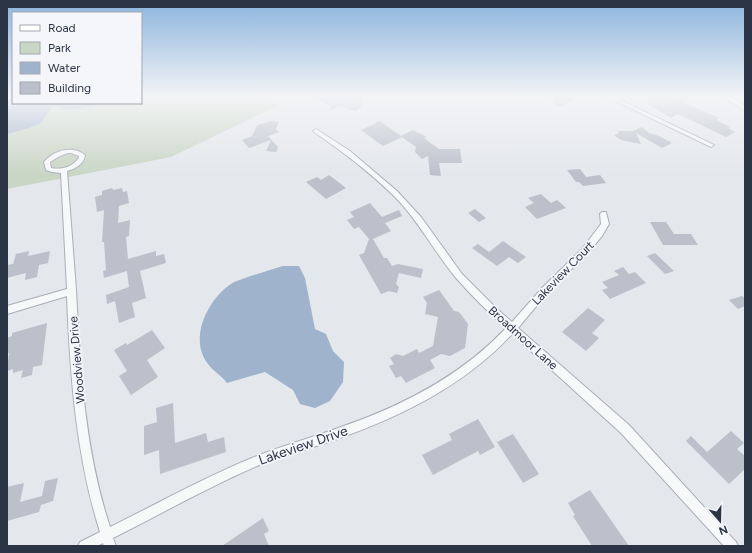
<svg xmlns="http://www.w3.org/2000/svg" width="752" height="553" viewBox="0 0 752 553" font-family="Figtree,sans-serif">
  <style>
    .green { fill: #c9d6c5 }
    .water { fill: #9fb4cc }
    .building { fill: #bbc0ca }
    .lines { fill: none; stroke-linecap: round; stroke-linejoin: round }
    .street-casing { stroke: #a9aeb7; stroke-width: 2 }
    .secondary-casing { stroke: #a9aeb7; stroke-width: 2 }
    .street { fill: #f7f8fa; fill-rule: evenodd }
    .secondary { fill: #fff; fill-rule: evenodd }
    .labels { text-anchor: middle; stroke-width: 3.5; stroke-linejoin: round; paint-order: stroke }
    .street-label { font-size: 12px; fill: #2b3445; stroke: #f4f6f9 }
    .near-street-label { font-size: 14px; fill: #2b3445; stroke: #f4f6f9 }
  </style>
  <rect width="100%" height="100%" fill="#e4e7ec"/>
  <path class="green" d="M7,97H13V103H141V97H264L279,105L171,157L7,189Z"/>
  <path class="water" d="M7,98H13V103H101C91,107 80,109 70,110C63,110 59,105 51,108L41,123L29,128L7,134Z
    M283,266H299L305,278L315,329L326,334L333,351L344,362L343,382L330,401L315,408L300,404L293,390L265,372L227,383C222,376 213,371 208,364C188,339 208,299 231,284C241,278 271,270 283,266Z"/>
  <path class="building" d="M310,97H362L361,107L356,111L338,106L329,112L331,106Z
    M548,97H578L560,107L552,103L555,101Z
    M643,97H678L688,102L685,103L719,118L716,120L731,127L728,128L735,132L726,137L678,114L671,118L646,103L651,101Z
    M271,121L279,122L276,129L279,132L268,136L278,147L276,152L266,151L271,140L249,148L242,140L252,136L257,125Z
    M380,121L401,136L413,130L427,137L424,138L439,149H460L462,163H439L441,176L430,175L428,156L422,159L415,152L416,147L402,137L383,146L361,130Z
    M642,127L649,133L659,136L672,143L662,148L636,133L641,144L621,140L614,135L619,133L618,131H633Z
    M580,169L586,177L600,175L606,183L583,186L579,182H576L567,170Z
    M329,175L346,188L326,199L306,182L317,177L321,180Z
    M112,188L113,190L122,188L123,192L127,191L129,203L119,206L118,223L130,220L129,236L126,237L128,259L156,251V256L164,254L166,263L140,271L146,298L132,303L135,317L119,323L115,301L107,304L106,295L129,287L127,271L104,278L103,271L106,270L104,242H102L104,210L97,212L95,197L102,195V191Z
    M541,194L551,203L557,200L566,208L537,219L525,207L534,203L528,198Z
    M370,203L382,217L399,210L402,216L385,223L391,231L373,239L384,258H387L392,266L398,264L423,269L421,278L399,273L396,284L399,287L397,293L389,291L381,294L359,255L364,253L369,239L359,227L354,229L347,220L354,217L350,212Z
    M475,209L486,218L479,222L468,213Z
    M650,222H666L674,234H691L698,245H663Z
    M503,241L526,257L518,263L509,257L497,266L472,248L478,244L489,252Z
    M29,251L28,256L50,251L48,263L39,265L37,277L25,280L26,273L7,278V265L13,264L16,254Z
    M655,253L674,271L665,274L647,256Z
    M623,267L629,274L635,272L646,283L610,299L602,290L608,288L602,282L619,275L614,271Z
    M439,290L454,311L459,312L468,324L465,348L450,356L441,354L430,360L435,368L406,383L401,376L396,378L389,366L394,364L390,358L396,354L403,356L417,349L419,353L433,346L438,317L425,314L427,303L423,297Z
    M742,296L745,298V306L738,309L729,300Z
    M588,308L605,320L592,333L599,338L586,351L562,332Z
    M47,323L42,365L33,367L32,375L21,378L23,370L13,373V369L7,371L9,353H7V338L12,336V333Z
    M152,330L165,348L147,360L158,377L131,395L119,376L127,371L114,350L126,343L127,345Z
    M173,403L175,443L206,433L208,442L224,437L226,452L160,474L159,450L144,455V426L157,422L156,408Z
    M478,419L495,447L480,455L478,451L433,475L422,455L452,440L449,434Z
    M731,431L744,443L737,449L745,456V469L729,484L686,441L691,436L707,452Z
    M513,434L539,474L523,483L497,442Z
    M58,478L53,501L41,505L39,512L7,521V487L24,483L20,502L42,496L45,481Z
    M590,490L629,546H592L573,516L575,515L568,503Z
    M263,518L269,531L264,534L269,546H222Z"/>
  <g class="lines">
    <g class="street-casing">
      <path id="street" d="M607,97H614L714,145L711,147L709,146Z
        M316,129L350,151L397,191L421,217L462,274L496,308L512,322L543,287L582,249L601,224L600,214L602,212H606L609,224L602,236L588,253L549,291L518,328L629,425L736,542L738,546H724L621,433L512,334C466,384 404,415 340,438C313,448 284,455 257,466C208,487 161,514 113,538L116,546H104L103,543L97,546H78L80,542L100,532C76,456 70,375 67,296L7,314V306L67,289L61,173L52,172L46,170L44,162C54,150 73,145 85,155C84,164 75,169 67,171C70,211 73,250 76,290C80,369 85,451 110,527C157,504 203,478 252,458C281,446 311,438 341,427C402,406 461,376 506,328C489,313 472,296 457,279C434,252 418,219 392,194C368,171 342,151 314,132L313,131ZM68,153H71L79,156V158C72,167 62,170 51,168L50,162C56,158 61,155 68,153Z"/>
    </g>
    <g class="secondary-casing">
      <path id="secondary" d="M723,97H732L745,106V111Z"/>
    </g>
    <use href="#street" class="street"/>
    <use href="#secondary" class="secondary"/>
  </g>
  <linearGradient id="sky" x2="0" y2="1"><stop stop-color="#8bb4dd"/><stop offset="0.55" stop-color="#f3f4f6"/><stop offset="1" stop-color="#f3f4f6" stop-opacity="0"/></linearGradient>
  <rect width="752" height="175" fill="url(#sky)"/>
  <g class="labels">
    <g class="street-label">
      <text transform="translate(563 273) rotate(-46)" y="4">Lakeview Court</text>
      <text transform="translate(523 338) rotate(42)" y="4">Broadmoor Lane</text>
      <text transform="translate(77 360) rotate(-95)" y="4">Woodview Drive</text>
    </g>
    <g class="near-street-label">
      <text transform="translate(303 445) rotate(-19)" y="5">Lakeview Drive</text>
    </g>
  </g>
  <rect width="752" height="553" fill="none" stroke="#2b3445" stroke-width="16"/>
  <rect x="12" y="12" width="130" height="92" fill="#f4f6f9" stroke="#a4a8b1"/>
  <rect x="20" y="25" width="20" height="6" fill="#ffffff" stroke="#a4a8b1"/>
  <text x="48" y="32" font-size="12" fill="#2b3445">Road</text>
  <rect x="20" y="42" width="20" height="12" fill="#c9d6c5" stroke="#a4a8b1"/>
  <text x="48" y="52" font-size="12" fill="#2b3445">Park</text>
  <rect x="20" y="62" width="20" height="12" fill="#9fb4cc" stroke="#a4a8b1"/>
  <text x="48" y="72" font-size="12" fill="#2b3445">Water</text>
  <rect x="20" y="82" width="20" height="12" fill="#bbc0ca" stroke="#a4a8b1"/>
  <text x="48" y="92" font-size="12" fill="#2b3445">Building</text>
  <g transform="translate(720 521) rotate(160)" stroke="#f4f6f9" stroke-width="3" paint-order="stroke">
  <path d="M0-3L7 15L0 10L-7 15Z" fill="#2b3445"/>
  <text y="-6" font-size="11" font-weight="bold" text-anchor="middle" fill="#2b3445">N</text>
  </g>
</svg>
